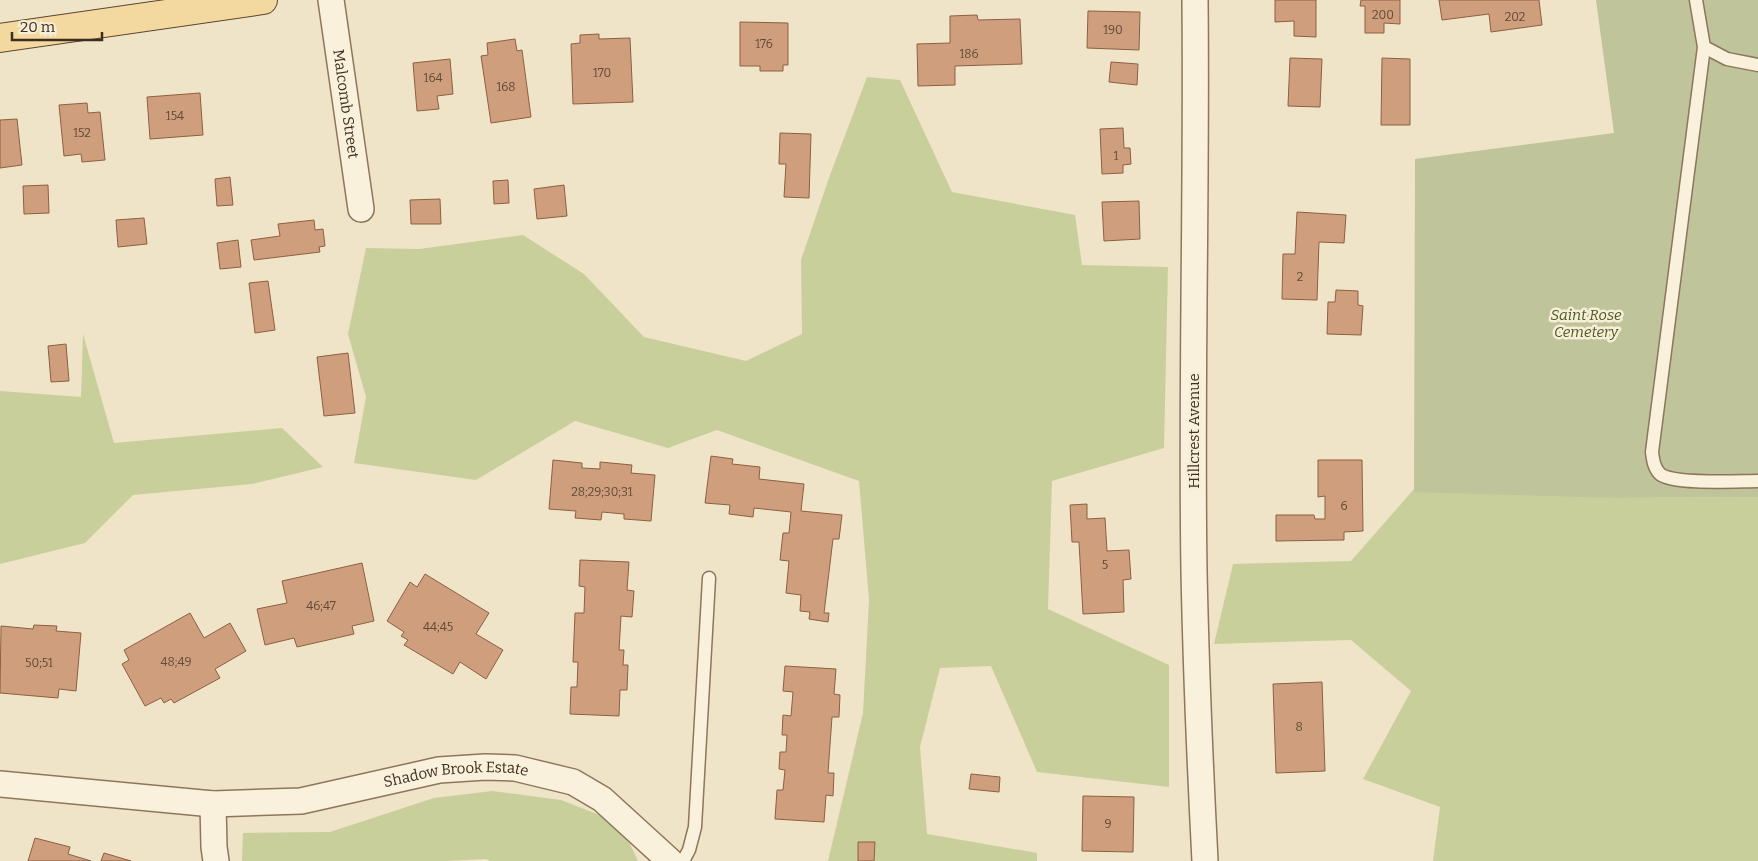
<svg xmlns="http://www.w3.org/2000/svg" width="1758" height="861" viewBox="0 0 1758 861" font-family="Bitter,serif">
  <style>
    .green { fill: #c9cf9b }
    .cemetery { fill: #bfc49a }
    .building { fill: #cf9f7d; stroke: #8d5f41 }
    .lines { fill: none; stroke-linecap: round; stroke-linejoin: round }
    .lane-casing { stroke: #8d765c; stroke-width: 15 }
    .street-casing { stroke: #8d765c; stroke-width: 28 }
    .primary-casing { stroke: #5b4430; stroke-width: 30 }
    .lane { stroke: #faf1dc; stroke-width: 12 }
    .street { stroke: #faf1dc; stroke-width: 25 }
    .primary { stroke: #f3d9a0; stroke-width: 28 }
    .labels { text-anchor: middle; stroke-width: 5; stroke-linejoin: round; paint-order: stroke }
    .number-label { font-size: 12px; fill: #624a37 }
    .street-label { font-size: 15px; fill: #3d2e20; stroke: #f7eed8 }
    .park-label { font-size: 15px; font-style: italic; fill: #4d5a26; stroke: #f7eed8 }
  </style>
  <rect width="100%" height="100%" fill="#f0e4c8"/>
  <path class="green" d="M867,77L900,80L952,192L1075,215L1082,265L1168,267L1164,448L1052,481L1048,609L1169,665V787L1037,772L991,666L940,668L920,747L927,834L1037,853V861H828L863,713L869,600L859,481L717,430L668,448L575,421L476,480L354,463L366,397L348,334L366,248L419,249L523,235L584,274L644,337L746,361L802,334L801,260L830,175Z
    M83,334L114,443L282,428L323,467L252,484L133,495L85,543L0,564V391L81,397Z
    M1415,488L1614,498L1758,497V861H1433L1440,807L1363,779L1411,691L1351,640L1214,644L1233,564L1351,561Z
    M492,791L561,800L620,823L638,861H490L486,859L446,861H242L243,833L330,832L434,798Z"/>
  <path class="cemetery" d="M1596,0H1758V497L1614,498L1414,492L1415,159L1614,133Z"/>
  <path class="building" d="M1275,0H1316V37L1294,36V21L1275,22Z
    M1361,0H1400V24L1384,23V33H1365V6H1360Z
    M1439,0H1539L1542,25L1491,32L1489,14L1442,20Z
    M1088,11L1140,12L1139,50L1087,48Z
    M977,15L978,20L1020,19L1022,64L955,66V85L918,86L917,44L950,43V16Z
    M740,22L788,23V65H783V71H760V66H740Z
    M599,34V39L630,38L633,102L573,104L571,44L580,43V35Z
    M515,39L517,51L522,50L531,117L491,123L481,56L488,55L487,43Z
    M1290,58L1322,59L1320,107L1288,106Z
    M1382,58L1410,59V125H1381Z
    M450,59L453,94L437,96L439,109L417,111L413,63Z
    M1111,62L1138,64L1137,85L1109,82Z
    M200,93L203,135L150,139L147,97Z
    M87,103L88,113L100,112L105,160L82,162L81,154L64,156L59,105Z
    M17,119L22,165L0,168V120Z
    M1123,128L1124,148H1130L1131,164L1123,165V173L1102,174L1100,129Z
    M780,133L811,134L809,198L784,197L786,164H779Z
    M230,177L233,205L217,206L215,179Z
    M508,180L509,203L494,204L493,181Z
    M48,185L49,213L24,214L23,186Z
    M564,185L567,216L537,219L534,189Z
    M440,199L441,224H411L410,200Z
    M1139,201L1140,239L1104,241L1102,202Z
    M1297,212L1346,215L1344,243L1319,242L1317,300L1282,299L1283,254H1295Z
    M144,218L147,244L118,247L116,220Z
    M314,220L315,230L323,229L325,246L319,247L320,252L254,260L251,240L280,236L278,224Z
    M238,240L241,267L220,269L217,243Z
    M268,281L275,330L255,333L249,283Z
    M1336,290L1358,291V305L1363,306L1361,335L1327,334L1328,302H1335Z
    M66,344L69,381L51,382L48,346Z
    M348,353L355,413L324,416L317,357Z
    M711,456L733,459L732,464L760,467L759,479L804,484L801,511L842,515L839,539H833L824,613H829L828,622L809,619L810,612L800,611L801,595L786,593L789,561L780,560L783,533H789L791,512L754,508L753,517L729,514L730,505L705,503Z
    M553,460L582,463V468L600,469V462L632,465L631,473L655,475L651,521L624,519V514L602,512L601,520L575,518L576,511L549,509Z
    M1318,460H1362L1363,531L1344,532V540L1276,541V515H1314L1315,519H1325V496L1318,497Z
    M1087,504V519L1105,518L1107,551L1129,550L1131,579L1123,580L1124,612L1083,614L1079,542H1072L1070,505Z
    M580,560L629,562L627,590L634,591L632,617L621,616L619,650H624L623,665H628L627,690H620L619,716L570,714L571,687H577L578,662H573L575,613H584L585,587L579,586Z
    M362,563L374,621L352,626L354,634L297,647L294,638L265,645L257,609L287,603L282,581Z
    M425,574L489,613L476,634L503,650L486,679L460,662L453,674L404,645L408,640L401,636L404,632L387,621L410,582L417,587Z
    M190,613L204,638L230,623L246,651L215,669L220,678L174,703L171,699L164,703L161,698L145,706L122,664L129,660L124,650Z
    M34,625L57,626L56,631L81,633L76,691L59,689L58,698L0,693L1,626L33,629Z
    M785,666L836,669L834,694L840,695L839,717H832L828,773H834L833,796L826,795L824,822L775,819L777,790H783L785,770L779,769L780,752H786L787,735H782L783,715L791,716L793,692L783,691Z
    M1322,682L1325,771L1276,773L1273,684Z
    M971,774L1000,777L999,792L969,789Z
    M1083,796L1134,797L1133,852L1082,851Z
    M35,838L70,847L68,854L91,861H28Z
    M858,842H875L874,861H858Z
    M104,853L131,861H101Z"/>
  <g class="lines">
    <g class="lane-casing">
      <path id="lane" d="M1696,0L1704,47L1652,452C1653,460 1654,468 1660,474C1674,485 1738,481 1758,481
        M1704,47L1727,59L1758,65
        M683,861L689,850L695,827L709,578"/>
    </g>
    <g class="street-casing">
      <g id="street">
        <path id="s1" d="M331,0L361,209"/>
        <path d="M1195,0C1197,190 1191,381 1194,571C1196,668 1200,764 1205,861"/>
        <path id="s2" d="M0,784L213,804L301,801L439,770L485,767L515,768L573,782L602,799L670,861"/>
        <path d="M213,804L214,847L216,861"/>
      </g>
    </g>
    <g class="primary-casing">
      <path id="primary" d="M0,38L263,0"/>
    </g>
    <use href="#lane" class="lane"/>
    <use href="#street" class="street"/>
    <use href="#primary" class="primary"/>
  </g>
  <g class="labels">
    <g class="number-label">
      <text x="1383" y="19">200</text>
      <text x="1515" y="21">202</text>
      <text x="1113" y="34">190</text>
      <text x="764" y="48">176</text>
      <text x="969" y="58">186</text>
      <text x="602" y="77">170</text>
      <text x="433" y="82">164</text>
      <text x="506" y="91">168</text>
      <text x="175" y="120">154</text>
      <text x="82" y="137">152</text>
      <text x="1116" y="160">1</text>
      <text x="1300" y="281">2</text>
      <text x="602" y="496">28;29;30;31</text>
      <text x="1344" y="510">6</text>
      <text x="1105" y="569">5</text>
      <text x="321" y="610">46;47</text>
      <text x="438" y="631">44;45</text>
      <text x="176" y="666">48;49</text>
      <text x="39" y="667">50;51</text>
      <text x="1299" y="731">8</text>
      <text x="1108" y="828">9</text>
    </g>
    <g class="street-label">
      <text dy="5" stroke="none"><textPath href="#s1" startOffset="105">Malcomb Street</textPath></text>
      <text transform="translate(1194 431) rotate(-90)" y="5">Hillcrest Avenue</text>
      <text dy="5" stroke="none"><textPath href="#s2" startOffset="460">Shadow Brook Estate</textPath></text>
    </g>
    <g class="park-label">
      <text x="1586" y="320">Saint Rose<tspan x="1586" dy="17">Cemetery</tspan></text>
    </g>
  </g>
  <path d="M12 32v8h90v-8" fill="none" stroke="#3d2e20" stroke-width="2.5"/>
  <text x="20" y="32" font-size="15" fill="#3d2e20" stroke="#f7eed8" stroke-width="4" paint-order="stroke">20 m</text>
</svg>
